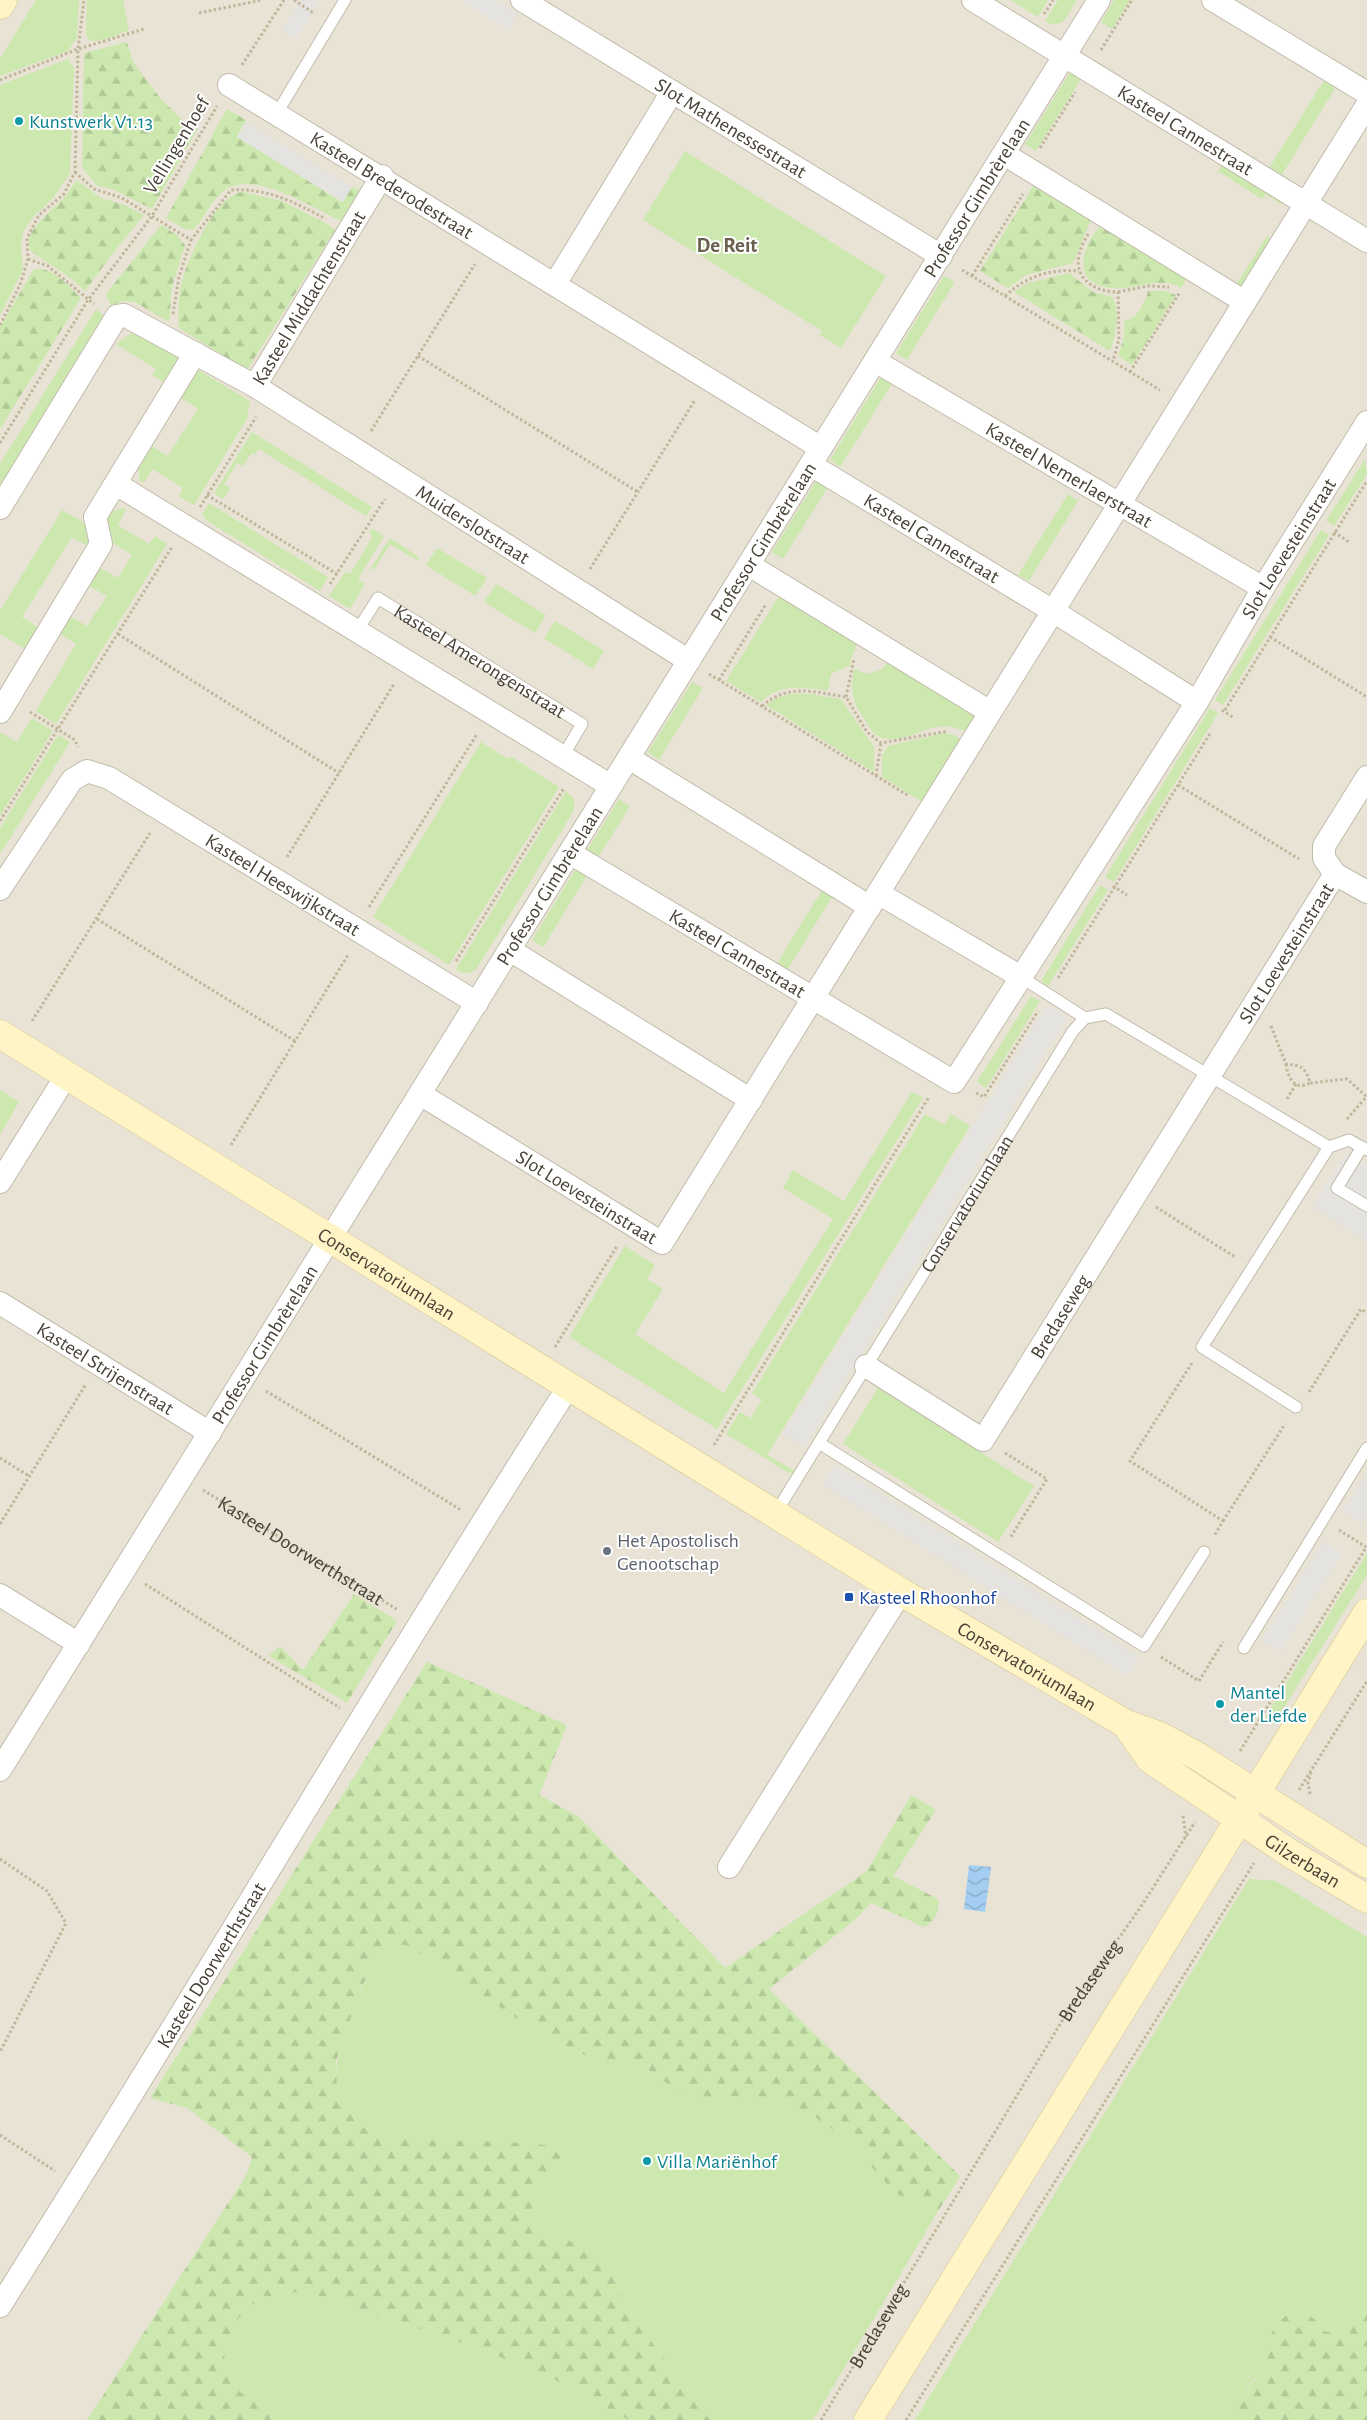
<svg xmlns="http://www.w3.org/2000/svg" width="1367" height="2420" viewBox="0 0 1367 2420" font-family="'Alegreya Sans',sans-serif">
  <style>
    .residential { fill: #e8e3d5 }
    .grass { fill: #cce8af }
    .forest { fill: url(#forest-firs) }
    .parking { fill: #e5e3df }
    .water { fill: url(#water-waves) }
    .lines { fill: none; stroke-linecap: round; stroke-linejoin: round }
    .lane-casing { stroke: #c2bcac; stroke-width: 13 }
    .street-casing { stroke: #c2bcac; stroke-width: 24 }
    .secondary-casing { stroke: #d4c796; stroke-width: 29 }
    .path { stroke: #c1b69a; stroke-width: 3; stroke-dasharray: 2.5 2.5; stroke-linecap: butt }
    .lane { stroke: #fff; stroke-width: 11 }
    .street { stroke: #fff; stroke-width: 22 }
    .secondary { stroke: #fff4c6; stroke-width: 28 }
    .culture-dot { fill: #0f9aa8; stroke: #fff; stroke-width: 2 }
    .worship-dot { fill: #6b7280; stroke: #fff; stroke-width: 2 }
    .transit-dot { fill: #1a4fb4; stroke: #fff; stroke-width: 2 }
    .labels { text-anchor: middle; stroke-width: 4; stroke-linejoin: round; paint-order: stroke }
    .culture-label { font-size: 20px; fill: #0d838f; stroke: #fff; text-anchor: start }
    .street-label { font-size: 20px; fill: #474136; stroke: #fff }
    .worship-label { font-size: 20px; fill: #5b616d; stroke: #fff; text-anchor: start }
    .transit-label { font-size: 20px; fill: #164399; stroke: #fff; text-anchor: start }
    .neighbourhood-label { font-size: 21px; font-weight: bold; fill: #6a604d; stroke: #fff }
  </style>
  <defs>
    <pattern id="forest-firs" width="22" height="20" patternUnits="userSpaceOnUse" patternTransform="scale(1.25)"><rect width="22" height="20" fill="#cce8af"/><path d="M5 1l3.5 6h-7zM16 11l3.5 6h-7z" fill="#b1c897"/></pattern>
    <pattern id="water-waves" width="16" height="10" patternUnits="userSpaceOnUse" patternTransform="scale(1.25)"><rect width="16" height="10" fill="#a3cdf1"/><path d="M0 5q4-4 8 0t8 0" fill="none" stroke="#87a8c4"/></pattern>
  </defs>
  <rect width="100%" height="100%" fill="#f4f1e7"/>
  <path class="residential" d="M0,0H1367V2420H0Z"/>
  <path class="grass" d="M36,0H79L77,37L68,51L0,76V59Z
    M87,0H123L129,30C118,34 100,44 88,40L86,34Z
    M1010,0H1048L1038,17Z
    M1058,0H1077L1063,22L1052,25L1045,21Z
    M1114,0H1130L1112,29L1101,22Z
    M68,59L74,68L70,173L53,198L33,217L24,230L21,244L23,269L0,316V85Z
    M1071,71L1082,77L1036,151L1025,144Z
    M1325,79L1336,87L1281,176L1269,168Z
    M685,151L886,276L841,348L820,335L822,331L643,220Z
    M1223,164L1283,201L1281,204L1265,194L1262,199L1218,171Z
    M1267,236L1273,240L1244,290L1236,285Z
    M944,276L955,282L907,360L896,353Z
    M97,310L104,316L95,330L87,353L0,494V464L95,311Z
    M135,331L180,359L165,383L152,375L156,369L116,344Z
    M198,370L250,401L247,419L194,505L179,496L183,488L152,469L144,483L140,481L138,467L152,446L168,456L198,409L181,398Z
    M884,372L895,379L840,467L830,460Z
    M252,432L372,507L366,516L259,449L255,455L252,453L243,466L237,463L224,484L230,488L223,499L214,493Z
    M1365,459L1367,474L1334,526L1326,521Z
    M820,475L831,482L783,559L772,552Z
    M1068,494L1078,501L1029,581L1018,575Z
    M209,503L328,577L320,591L206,520L202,515Z
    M124,508L126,510L118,525L149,544L155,536L167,544L56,724L36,711L76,644L59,633L70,616L87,626L107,596L89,586L100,568L118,578L132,555L113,543L106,519L110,512Z
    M62,510L86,524L91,544L89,547L72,537L22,617L39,628L25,649L0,634V611Z
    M372,528L384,536L358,579L365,584L350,609L329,596L345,572L350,574L373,536L369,533Z
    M1321,530L1329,535L1223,705L1215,700Z
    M390,538L419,557L417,560L390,544L374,570L371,568Z
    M437,548L487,578L475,596L426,565Z
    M496,584L546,615L535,633L484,602Z
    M781,593L858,640L849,666L831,674L828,690C804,689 780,682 761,702L726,681Z
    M555,621L604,651L593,669L544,638Z
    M890,660L981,716L969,734C935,711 908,748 880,737C872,734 867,723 863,717C852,701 850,688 854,669L866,674L881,670Z
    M692,682L703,688L659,760L648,752Z
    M790,694H811L841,699L874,747V772L766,705L776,698Z
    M1210,708L1218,713L1114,882L1105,877Z
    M32,718L53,731L0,816V732L17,742Z
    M944,733L954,735L965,742L926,804L882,777V756L888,746Z
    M58,735L70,742L0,854V828Z
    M481,742L508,759L510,756L559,787L449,965L373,917Z
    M566,791L575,800L573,812L477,968C470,975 464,974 456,969Z
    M619,799L630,806L597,859L586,852Z
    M577,867L588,874L543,947L532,940Z
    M1100,885L1108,890L1048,986L1041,981Z
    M824,887L834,894L786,972L776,965Z
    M1031,996L1040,1001L986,1088L977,1082Z
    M0,1090L19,1102L0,1135Z
    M912,1092L923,1098L717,1429L569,1337L625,1246L655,1265L647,1279L663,1289L635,1334L724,1393L833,1219L783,1188L793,1170L844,1201Z
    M925,1114L944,1125L951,1114L970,1126L767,1455L795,1471L793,1474L786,1471L726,1434L740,1412L751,1418L762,1400L752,1393Z
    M878,1388L1034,1486L998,1542L843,1444Z
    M1367,1553V1575L1273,1725L1264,1719Z
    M1249,1879L1276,1881L1367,1937V2307C1357,2320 1343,2332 1326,2332L1309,2314L1292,2312L1286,2315L1269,2346L1268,2360L1264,2370L1246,2387L1240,2412L1244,2420H915Z
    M394,1945H406L545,2037L588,2057L643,2066L671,2086L710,2098L733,2096L778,2102L815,2117L856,2146L879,2176L899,2195L937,2213L813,2420H710L631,2314L602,2254L588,2246L565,2240L539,2229C529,2204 526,2193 550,2176L371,2134C361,2125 340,2107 337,2093C329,2061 359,1987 377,1960C381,1954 389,1950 394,1945Z
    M304,2291L474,2347L544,2374L629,2420H286L240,2392L224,2365L225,2346L236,2321L250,2306L266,2297Z"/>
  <path class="forest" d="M127,42L133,62L160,98L182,120L198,128L152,209L114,190L96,185L82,167L84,53Z
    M227,109L246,120L237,137L342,202L352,187L358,189L359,192L341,221C313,208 252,168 224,191C210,201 205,218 193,230L184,229L166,218Z
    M76,180L101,198L125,205L144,215L110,257L85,291C69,275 53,267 35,254C12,238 57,207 66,196C70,191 73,185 76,180Z
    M1034,185L1091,220L1073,263L1026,275L1008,288L980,271Z
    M243,192L282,201L329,225L335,230L247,370L179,328C178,311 178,294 183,278C189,256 218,192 243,192Z
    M161,225L177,235L185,245L172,287L169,322L135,302L125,301L111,305L106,294Z
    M1100,226L1186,279L1181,288C1158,275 1136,291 1112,288C1071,284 1080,250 1100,226Z
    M34,269C53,266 68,286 81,298L0,429V327Z
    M1069,273L1093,292L1113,297C1120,313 1116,336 1110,351L1014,292L1028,283Z
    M1148,291H1164L1176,295L1132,365L1118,356L1124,337V321C1138,318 1144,305 1148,291Z
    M354,1594L397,1621L347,1703L269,1656L280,1646L303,1670Z
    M427,1662L567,1725L539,1795L579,1817L725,1968L867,1871L911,1795L936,1810L893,1876L938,1899C939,1912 936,1921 924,1927L871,1903L857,1918L769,1989L960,2176L937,2213L899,2195L879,2176L856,2146L815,2117L778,2102L733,2096L710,2098L692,2095L671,2086L643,2066L589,2057L545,2037L406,1945H394L378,1958L361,1988L336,2061L337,2094L354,2118L371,2134L399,2139L534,2143L548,2146L560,2155V2164C536,2193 523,2188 539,2229L565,2240L588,2246L602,2254L631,2314L710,2420H629L544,2374L474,2347L304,2291L266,2297L250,2306L236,2321L225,2346L224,2365L240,2392L286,2420H87L247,2174L252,2157L187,2108L150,2098Z
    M1367,2307V2420H1244C1229,2391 1253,2388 1264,2369C1270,2359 1267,2349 1270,2339C1274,2323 1293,2303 1309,2315C1316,2319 1320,2327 1326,2332C1343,2332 1357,2320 1367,2307Z"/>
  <path class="parking" d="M301,0H320L296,39L282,30Z
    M460,0H497L518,13L508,30Z
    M246,122L352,187L343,202L237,137Z
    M1047,1005L1067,1018L804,1447L783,1434Z
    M1346,1153L1367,1167V1241L1312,1207Z
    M834,1465L1139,1657L1127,1676L822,1484Z
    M1367,1473V1514L1362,1523L1343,1511Z
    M1324,1541L1342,1553L1281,1652L1262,1640Z"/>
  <path class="water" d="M969,1865L991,1867L985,1912L964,1909Z"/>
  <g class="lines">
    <g class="lane-casing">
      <g id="lane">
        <path d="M277,113L345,0"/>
        <path id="s3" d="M357,631L378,598L582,724L563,756"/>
        <path d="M1021,977L1085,1018"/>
        <path d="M1362,1147L1337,1188L1367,1206"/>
        <path d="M1296,1407L1202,1347L1329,1147"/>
        <path d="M819,1443L1144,1646L1204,1552"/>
        <path id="s4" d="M775,1514L1073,1031L1085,1018L1106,1014L1329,1147L1349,1140L1367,1150"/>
        <path d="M1244,1648L1367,1448"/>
      </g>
    </g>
    <g class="street-casing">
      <g id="street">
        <path id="s5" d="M522,0L941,256"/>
        <path id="s6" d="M973,0L1367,241"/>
        <path d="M1213,0L1367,93"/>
        <path id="s7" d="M229,85L821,448"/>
        <path d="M1004,154L1245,302"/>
        <path d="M555,284L672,92"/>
        <path id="s8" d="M875,361L1263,588"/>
        <path id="s9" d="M255,386L689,661"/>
        <path id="s10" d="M811,465L1053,611L1197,702"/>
        <path d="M116,484L611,786"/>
        <path id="s11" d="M0,508L117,316L124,315L255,386L382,176"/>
        <path d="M749,565L990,712"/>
        <path d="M0,712L101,544L95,517L195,353"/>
        <path d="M629,758L870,907"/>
        <path id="s12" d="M570,853L813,998L1367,105"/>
        <path d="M1335,874L1367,892"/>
        <path id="s13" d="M0,889L72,780L87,771L109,778L477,1003"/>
        <path d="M878,893L1021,977"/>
        <path d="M510,950L751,1100"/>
        <path id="s14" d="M420,1094L662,1243L813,998L954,1082L1197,702L1263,588L1367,422"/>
        <path d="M0,1182L66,1076"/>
        <path id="s15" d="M0,1303L210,1433"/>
        <path id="s16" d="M866,1366L983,1440L1335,874L1324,858V846L1367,777"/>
        <path d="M0,1595L79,1644"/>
        <path id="s17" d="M0,1770L1099,0"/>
        <path d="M729,1867L901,1592"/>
        <path id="s18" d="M0,2306C193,2001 374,1690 569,1386"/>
      </g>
    </g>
    <g class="secondary-casing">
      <g id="secondary">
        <path d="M0,5L3,0"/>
        <path id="s19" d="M0,1034L901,1592L1126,1724L1160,1736L1197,1756L1367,1864"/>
        <path id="s20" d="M1126,1724L1150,1759L1291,1854L1367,1899"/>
        <path d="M868,2420L1367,1613"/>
      </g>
    </g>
    <g class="path">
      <path d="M294,0L315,14"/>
      <path d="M199,13L262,0"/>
      <path d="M1044,14L1053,0"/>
      <path d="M1101,50L1132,0"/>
      <path d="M242,65L284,0"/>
      <path d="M0,80L78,49L144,29"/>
      <path d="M1040,148L1075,92"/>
      <path d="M75,172L94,189L122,198L191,240L231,190C268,188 294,202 326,219"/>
      <path d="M1088,234C1085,240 1080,248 1079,255C1074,280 1096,292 1118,292L1119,339L1113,361"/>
      <path d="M28,259L48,266L94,304"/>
      <path d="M962,270L1160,390"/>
      <path d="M972,276L1023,194"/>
      <path d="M1118,292L1148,286L1169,287"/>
      <path d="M1005,296C1027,276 1049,269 1079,271"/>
      <path d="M173,314L179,277L191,240"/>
      <path d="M0,325L20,285L28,259L27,238L39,215L64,194L75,172L78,49L84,0"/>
      <path d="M418,356L638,492"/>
      <path d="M1130,372L1180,292"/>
      <path d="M371,431L475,264"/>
      <path d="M0,443L88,300L152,216L217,106"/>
      <path d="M207,495L337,574"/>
      <path d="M200,507L256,417"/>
      <path d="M1334,532L1349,542"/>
      <path d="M590,569L695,400"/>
      <path d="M330,584L385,499"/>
      <path d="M118,634L339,773"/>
      <path d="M1270,637L1367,697"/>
      <path d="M709,674L909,796"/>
      <path d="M719,680L766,604"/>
      <path d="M846,697L854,659"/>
      <path d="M762,706C788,683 815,692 846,697L867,732L881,743L948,731"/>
      <path d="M1222,710L1234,718"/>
      <path d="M1225,710L1367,481"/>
      <path d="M30,712L75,740L78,747"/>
      <path d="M876,776L881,743"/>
      <path d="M1178,785L1299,859"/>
      <path d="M0,821L172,547"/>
      <path d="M287,857L394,684"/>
      <path d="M1113,886L1127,895"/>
      <path d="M369,907L477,734"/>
      <path d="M97,919L295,1041"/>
      <path d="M456,961L564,788"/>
      <path d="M1058,978L1211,732"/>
      <path d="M32,1021L150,833"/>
      <path d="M1271,1026L1286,1064C1301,1065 1306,1068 1310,1083L1347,1079L1366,1096"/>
      <path d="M1286,1064C1288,1078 1294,1091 1310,1083"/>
      <path d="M976,1093L984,1097L1038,1011"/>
      <path d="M1287,1099L1296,1084"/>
      <path d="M1347,1119L1367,1096"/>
      <path d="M231,1145L348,955"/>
      <path d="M1156,1207L1235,1257"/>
      <path d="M555,1347L617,1246"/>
      <path d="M1192,1363L1130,1461L1223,1521L1214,1536"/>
      <path d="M266,1391L461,1510"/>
      <path d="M1309,1392L1361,1309L1367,1313"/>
      <path d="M714,1445L929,1097"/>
      <path d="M1005,1453L1047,1479L1010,1538"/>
      <path d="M0,1458L29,1476"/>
      <path id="s1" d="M203,1490L398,1610"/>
      <path d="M1223,1521L1285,1424"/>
      <path d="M0,1524L86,1384"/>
      <path d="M1339,1530L1366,1547"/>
      <path d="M145,1584L340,1708"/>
      <path d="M1161,1657L1199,1681L1223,1642"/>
      <path d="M1240,1751L1367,1546"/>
      <path d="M1299,1790L1367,1681"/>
      <path d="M1310,1794L1308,1783L1311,1773"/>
      <path d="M1183,1816L1186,1837"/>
      <path d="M0,1859L47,1891L66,1923L0,2052"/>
      <path d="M0,2135L55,2171"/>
      <path id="s2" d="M821,2420L1071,2006L1140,1908L1195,1822"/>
      <path d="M906,2420L1254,1863"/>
    </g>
    <use href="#lane" class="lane"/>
    <use href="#street" class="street"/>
    <use href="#secondary" class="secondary"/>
  </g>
  <g class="culture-dot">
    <circle cx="19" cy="121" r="5"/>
    <circle cx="1220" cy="1704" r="5"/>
    <circle cx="647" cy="2161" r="5"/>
  </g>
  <circle class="worship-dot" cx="607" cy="1551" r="5"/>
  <rect class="transit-dot" x="844" y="1592" width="10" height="10" rx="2.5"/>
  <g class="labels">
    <g class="culture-label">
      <text x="29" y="128">Kunstwerk V1.13</text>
      <text x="1230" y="1699">Mantel<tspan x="1230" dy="23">der Liefde</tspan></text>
      <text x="657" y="2168">Villa Mariënhof</text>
    </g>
    <g class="street-label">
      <text dy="7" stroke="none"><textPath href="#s5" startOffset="245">Slot Mathenessestraat</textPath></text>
      <text dy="7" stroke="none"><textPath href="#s6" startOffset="249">Kasteel Cannestraat</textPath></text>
      <text transform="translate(176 145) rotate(-59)" y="7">Vellingenhoef</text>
      <text dy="7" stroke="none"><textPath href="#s7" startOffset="191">Kasteel Brederodestraat</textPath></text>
      <text dy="7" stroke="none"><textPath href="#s17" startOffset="1851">Professor Gimbrèrelaan</textPath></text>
      <text dy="7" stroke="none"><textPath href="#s11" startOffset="484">Kasteel Middachtenstraat</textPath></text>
      <text dy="7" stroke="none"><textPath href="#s8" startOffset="225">Kasteel Nemerlaerstraat</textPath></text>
      <text dy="7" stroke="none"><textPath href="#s9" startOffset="258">Muiderslotstraat</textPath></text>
      <text dy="7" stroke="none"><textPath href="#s10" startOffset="141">Kasteel Cannestraat</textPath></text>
      <text dy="7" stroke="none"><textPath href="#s17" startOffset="1446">Professor Gimbrèrelaan</textPath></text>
      <text dy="7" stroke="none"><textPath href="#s14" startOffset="1366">Slot Loevesteinstraat</textPath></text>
      <text dy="7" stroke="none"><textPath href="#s3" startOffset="159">Kasteel Amerongenstraat</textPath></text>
      <text dy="7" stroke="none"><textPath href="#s13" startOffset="375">Kasteel Heeswijkstraat</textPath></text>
      <text dy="7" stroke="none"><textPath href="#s17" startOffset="1041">Professor Gimbrèrelaan</textPath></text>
      <text dy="7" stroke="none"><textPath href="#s12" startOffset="195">Kasteel Cannestraat</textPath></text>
      <text dy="7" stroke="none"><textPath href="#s16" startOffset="712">Slot Loevesteinstraat</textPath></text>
      <text dy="7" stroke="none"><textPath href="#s14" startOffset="196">Slot Loevesteinstraat</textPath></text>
      <text dy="7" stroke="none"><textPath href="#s4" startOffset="365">Conservatoriumlaan</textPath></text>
      <text dy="7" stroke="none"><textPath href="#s19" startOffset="455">Conservatoriumlaan</textPath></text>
      <text dy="7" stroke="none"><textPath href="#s16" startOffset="284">Bredaseweg</textPath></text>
      <text dy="7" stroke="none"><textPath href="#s17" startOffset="501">Professor Gimbrèrelaan</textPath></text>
      <text dy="7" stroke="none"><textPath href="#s15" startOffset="124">Kasteel Strijenstraat</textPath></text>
      <text dy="7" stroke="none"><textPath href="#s1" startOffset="115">Kasteel Doorwerthstraat</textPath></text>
      <text dy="7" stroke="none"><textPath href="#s19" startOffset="1206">Conservatoriumlaan</textPath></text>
      <text dy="7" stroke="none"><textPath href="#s20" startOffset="226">Gilzerbaan</textPath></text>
      <text dy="7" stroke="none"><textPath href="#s18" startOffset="401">Kasteel Doorwerthstraat</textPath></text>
      <text dy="7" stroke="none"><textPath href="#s2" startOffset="515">Bredaseweg</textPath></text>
      <text dy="7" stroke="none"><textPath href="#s2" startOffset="110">Bredaseweg</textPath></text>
    </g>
    <g class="worship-label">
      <text x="617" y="1547">Het Apostolisch<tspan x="617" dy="23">Genootschap</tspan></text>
    </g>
    <g class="transit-label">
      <text x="859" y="1604">Kasteel Rhoonhof</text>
    </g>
    <g class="neighbourhood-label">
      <text x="727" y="252">De Reit</text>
    </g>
  </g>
</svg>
